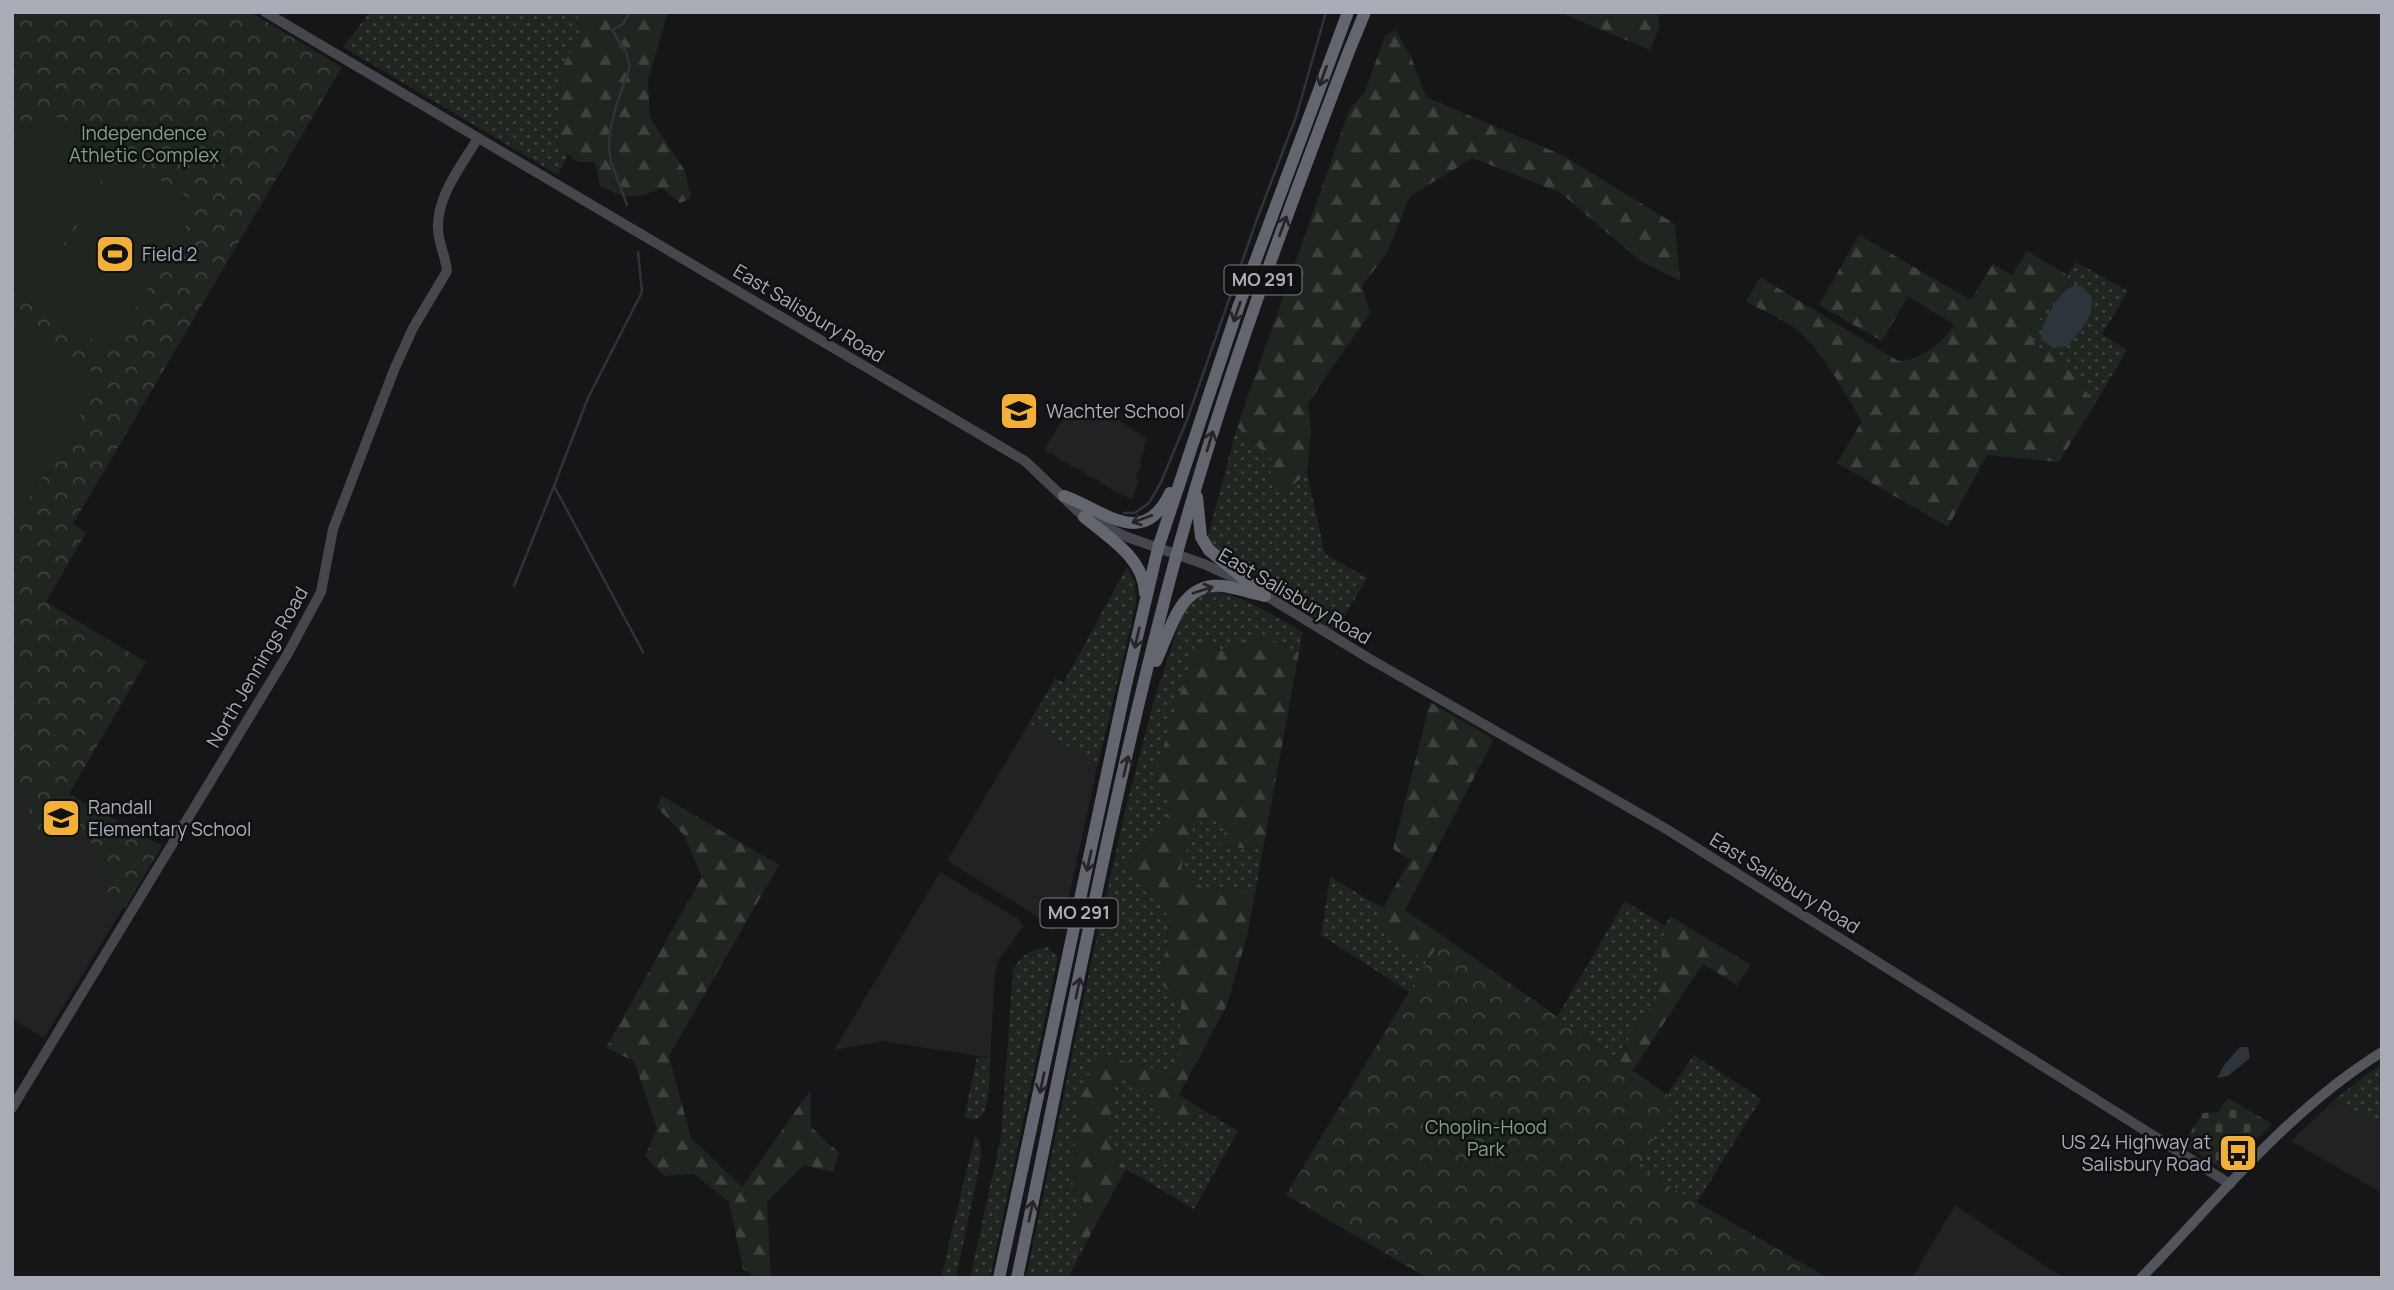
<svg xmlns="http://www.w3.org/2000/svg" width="2394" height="1290" viewBox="0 0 2394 1290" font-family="Manrope,sans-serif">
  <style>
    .built { fill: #222225 }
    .grass { fill: url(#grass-dots) }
    .forest { fill: url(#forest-firs) }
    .cemetery { fill: url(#cemetery-stones) }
    .park { fill: url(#park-crowns) }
    .pitch { fill: #1e261f }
    .water { fill: #2c353c }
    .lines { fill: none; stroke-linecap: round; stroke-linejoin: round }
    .stream { stroke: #2c353c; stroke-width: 2.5 }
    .secondary { stroke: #45474d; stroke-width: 10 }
    .primary { stroke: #53555c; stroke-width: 10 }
    .highway { stroke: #63666e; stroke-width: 12 }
    .oneway { stroke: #26262a }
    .labels { text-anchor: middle; stroke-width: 5; stroke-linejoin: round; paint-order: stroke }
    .shield { fill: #111113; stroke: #7b7e86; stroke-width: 2 }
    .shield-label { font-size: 18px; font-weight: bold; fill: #a8adb8 }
    .park-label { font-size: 19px; fill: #7fa381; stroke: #111113 }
    .poi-label { font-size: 19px; fill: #a8adb8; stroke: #111113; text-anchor: start }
    .street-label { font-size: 19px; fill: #a8adb8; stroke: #111113 }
  </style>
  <defs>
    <pattern id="grass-dots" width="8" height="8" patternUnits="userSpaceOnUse" patternTransform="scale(1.75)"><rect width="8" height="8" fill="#1e261f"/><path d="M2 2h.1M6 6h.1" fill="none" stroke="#3c433d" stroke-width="1.8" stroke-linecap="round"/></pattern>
    <pattern id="forest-firs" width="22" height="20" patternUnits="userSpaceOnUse" patternTransform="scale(1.75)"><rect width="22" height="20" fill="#1e261f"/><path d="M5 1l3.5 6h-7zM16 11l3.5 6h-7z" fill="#3c433d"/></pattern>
    <pattern id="cemetery-stones" width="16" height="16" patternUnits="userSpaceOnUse" patternTransform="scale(1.75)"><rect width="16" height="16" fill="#1e261f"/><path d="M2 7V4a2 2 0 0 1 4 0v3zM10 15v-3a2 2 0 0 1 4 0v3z" fill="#3c433d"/></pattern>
    <pattern id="park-crowns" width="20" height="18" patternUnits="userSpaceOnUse" patternTransform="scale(1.75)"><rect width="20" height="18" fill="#1e261f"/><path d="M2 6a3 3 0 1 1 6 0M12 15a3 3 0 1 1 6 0" fill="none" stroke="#3c433d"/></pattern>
  </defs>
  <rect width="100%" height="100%" fill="#161618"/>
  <path class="built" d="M1101,409L1147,439L1144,443L1145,449L1140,460L1141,465L1136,476L1138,482L1132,500L1100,483L1097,479L1086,475L1083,471L1072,467L1068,463L1063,462L1053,454L1043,451L1067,413L1075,411L1094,421Z
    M12,664L58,788L160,847L44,1038L12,1019Z
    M1029,723L1098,764L1064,920L1059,928L1051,930L1044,926L1040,918L947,861Z
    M940,872L1019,919L1023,927L999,959L995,974L990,1058L883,1041L834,1050Z
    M2335,1099L2382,1126V1193L2291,1141Z
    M1955,1205L2064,1278H1912Z"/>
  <path class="grass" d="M370,12L576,13L583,29L561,70L558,146L568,155L558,175L343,47Z
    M2076,262L2128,291L2102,334L2127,350L2095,404C2086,392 2071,365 2059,358C2045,349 2036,353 2031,333Z
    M1237,427L1273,461L1286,491L1307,473L1325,554L1367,578L1335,632L1220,554L1212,546L1208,536Z
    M1127,567L1135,582L1136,604L1098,764L1029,723L1055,679L1064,682Z
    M1209,591C1243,594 1273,616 1303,632L1299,653L1259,633L1224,651L1197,639L1174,798L1160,833L1128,864L1169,917L1163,986L1181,1001L1178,1076L1099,1055L1084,1201L1071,1230L1087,1241L1068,1278H1026L1090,968L1127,803L1155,697L1184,609L1193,597Z
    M1210,815L1227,826L1220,847L1263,849L1255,894L1201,887L1181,868L1193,828Z
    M1330,877L1383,908L1379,926L1427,963L1409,992L1321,935Z
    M1625,901L1665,926L1656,999L1616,1058L1557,1017Z
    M1048,947L1058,957L990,1278H970L1001,1137L1013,970C1022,954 1030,950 1048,947Z
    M1694,1055L1761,1099L1697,1202L1637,1168L1675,1100L1667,1094Z
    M977,1057L990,1058C989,1071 992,1116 976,1119C972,1120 968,1118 964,1118Z
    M2382,1063V1126L2335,1099Z
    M1126,1078L1152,1094L1187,1124L1203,1110L1238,1131L1194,1209L1126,1169L1109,1141L1114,1087Z
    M975,1135L980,1142L981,1158L956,1278H941Z"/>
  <path class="forest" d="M575,12H668L648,80L650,118L685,171L691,198L680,203L662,188C632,200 628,200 600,185L595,162H578L558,146L561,69L583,29Z
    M1559,12H1657L1660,26L1650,50Z
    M1396,30L1411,57L1426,97L1562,155L1675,224L1680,281L1640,261L1561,193L1473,158L1410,196L1388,251L1362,286L1370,313L1308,403L1311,430L1307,473L1286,491L1269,483L1273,461L1237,427L1350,108L1365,92L1385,36Z
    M1859,235L1971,300L1993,264L2012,275L2027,251L2069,276L2031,333C2036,353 2045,349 2060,358C2071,365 2086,392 2095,404L2059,462L1987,455L1948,527L1837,463L1862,421C1842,390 1824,351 1794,328C1779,317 1762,310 1746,302L1760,277L1898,361C1920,361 1942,343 1954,325L1908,296L1882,341L1819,305Z
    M1259,633L1299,653L1263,849L1220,847L1227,826L1210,815L1193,828L1181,868L1202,887L1255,894L1248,932L1227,1005L1179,1095L1203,1110L1187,1124L1158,1116L1152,1094L1126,1078L1114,1087L1109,1141L1126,1169L1087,1241L1071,1230L1084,1201L1071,1185L1080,1091L1100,1055L1178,1075L1181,1001L1163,986L1169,917L1128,864L1160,833L1174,798L1153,782L1197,639L1224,651Z
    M1430,702L1494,739L1405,910L1443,936L1427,963L1378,926L1383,908L1410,860L1393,849Z
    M662,796L779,865L669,1056L691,1138L742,1187L811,1089V1127L839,1153L833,1172L804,1165L767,1202L771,1278H758L743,1269L729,1202L694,1174L664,1176L645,1156L657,1129L634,1061L606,1048L702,877L684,835L657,807Z
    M1670,916L1751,965L1737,985L1703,964L1633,1070L1616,1058L1656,999L1665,926Z"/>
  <path class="cemetery" d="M2228,1098L2272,1124L2227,1168L2219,1167L2183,1144L2203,1113L2218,1112Z"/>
  <path class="park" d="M12,12H250L342,67L73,524L86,533L46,602L146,662L69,794L162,846L125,908L112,904L95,847C85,834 68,830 54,841C49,844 46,849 41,853L27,801L20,795L12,797Z
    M1443,936L1675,1100L1638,1168L1828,1278H1427L1286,1195Z"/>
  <path class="pitch" d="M40,107L118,154L29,301L12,291V152Z
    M120,156L199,204L110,351L31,303Z
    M23,331L102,378L19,516L12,512V349Z"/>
  <path class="water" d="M2075,285L2081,286L2091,296C2095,318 2080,331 2067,346L2053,348L2041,339C2040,324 2060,289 2075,285Z
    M2240,1047H2248L2250,1058L2228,1076L2217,1078L2224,1065Z"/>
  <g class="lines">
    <path class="stream" d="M627,205L611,162L609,148L610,130L617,103L630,67L626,52L612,30L623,24L630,12
      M638,252L642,292L588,398L554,486L643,652
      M1124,513H1135L1149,503L1161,482L1187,420L1257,219L1296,117L1326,12
      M514,586L554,486"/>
    <path class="secondary" d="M265,12L1025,461L1084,517L1127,537L1204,564L1241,581
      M1260,592L1370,659L1668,830L2230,1184
      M12,1108L287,655L321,592L333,529L394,370L413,328L447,271C446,257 438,243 438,228C437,195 462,165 478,138"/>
    <path class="primary" d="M2141,1278C2217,1200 2288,1110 2382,1052"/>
    <path class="highway" d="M1064,496C1102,509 1143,551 1170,493
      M1197,497L1201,537L1209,550L1265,596
      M1084,517C1108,537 1144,558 1145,593
      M1156,661C1171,631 1179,581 1223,586C1237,588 1251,593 1265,596
      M999,1278L1125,689L1158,548L1239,305L1348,12
      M1017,1278C1068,1036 1112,792 1177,553C1224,382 1286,216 1349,51L1365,12"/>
  </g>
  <defs><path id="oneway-shaft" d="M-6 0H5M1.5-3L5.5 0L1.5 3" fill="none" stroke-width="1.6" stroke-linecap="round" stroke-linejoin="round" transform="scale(1.75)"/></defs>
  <g class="oneway">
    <use href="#oneway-shaft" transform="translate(1323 76) rotate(110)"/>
    <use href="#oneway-shaft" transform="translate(1283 226) rotate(-70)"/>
    <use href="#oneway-shaft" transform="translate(1237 312) rotate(109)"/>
    <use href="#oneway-shaft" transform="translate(1210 441) rotate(-73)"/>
    <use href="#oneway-shaft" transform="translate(1142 519) rotate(160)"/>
    <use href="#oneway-shaft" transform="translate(1203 590) rotate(-18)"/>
    <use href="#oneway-shaft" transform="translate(1137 638) rotate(103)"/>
    <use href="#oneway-shaft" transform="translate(1126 766) rotate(-77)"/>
    <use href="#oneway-shaft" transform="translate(1089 861) rotate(102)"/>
    <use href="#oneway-shaft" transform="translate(1078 988) rotate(-78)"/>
    <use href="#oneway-shaft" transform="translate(1042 1083) rotate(102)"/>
    <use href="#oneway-shaft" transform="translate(1031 1211) rotate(-78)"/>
  </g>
  <defs>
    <g id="stadium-square" transform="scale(2.0125)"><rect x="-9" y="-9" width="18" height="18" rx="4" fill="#f2b134" stroke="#111113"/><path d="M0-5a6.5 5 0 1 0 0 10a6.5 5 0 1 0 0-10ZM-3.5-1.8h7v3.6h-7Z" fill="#111"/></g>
    <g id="school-square" transform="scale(2.0125)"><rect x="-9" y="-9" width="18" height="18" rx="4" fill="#f2b134" stroke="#111113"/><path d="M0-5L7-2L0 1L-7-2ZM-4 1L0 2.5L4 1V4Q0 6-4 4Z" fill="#111"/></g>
    <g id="bus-square" transform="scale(2.0125)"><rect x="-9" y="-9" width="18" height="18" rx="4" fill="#f2b134" stroke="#111113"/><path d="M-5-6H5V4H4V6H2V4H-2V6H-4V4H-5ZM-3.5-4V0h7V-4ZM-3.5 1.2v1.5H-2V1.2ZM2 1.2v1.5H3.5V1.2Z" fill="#111"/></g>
  </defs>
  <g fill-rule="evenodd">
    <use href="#stadium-square" x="115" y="254"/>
    <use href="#school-square" x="1019" y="411"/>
    <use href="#school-square" x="61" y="818"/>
    <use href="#bus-square" x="2238" y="1153"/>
  </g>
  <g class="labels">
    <g class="shield">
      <rect x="1224.5" y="265.5" width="77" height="29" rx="5"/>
      <rect x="1040.5" y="898.5" width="77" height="29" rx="5"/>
    </g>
    <g class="shield-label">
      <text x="1263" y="286">MO 291</text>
      <text x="1079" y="919">MO 291</text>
    </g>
    <g class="park-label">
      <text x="144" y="140">Independence<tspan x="144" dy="22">Athletic Complex</tspan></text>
      <text x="1486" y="1134">Choplin-Hood<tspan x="1486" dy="22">Park</tspan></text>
    </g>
    <g class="poi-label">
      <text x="142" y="261">Field 2</text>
      <text x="1046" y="418">Wachter School</text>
      <text x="88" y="814">Randall<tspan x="88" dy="22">Elementary School</tspan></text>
      <text x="2211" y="1149" text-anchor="end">US 24 Highway at<tspan x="2211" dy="22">Salisbury Road</tspan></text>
    </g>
    <g class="street-label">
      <text transform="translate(809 313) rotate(31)" y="7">East Salisbury Road</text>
      <text transform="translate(1295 596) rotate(30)" y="7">East Salisbury Road</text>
      <text transform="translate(257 667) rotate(-60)" y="7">North Jennings Road</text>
      <text transform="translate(1785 883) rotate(32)" y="7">East Salisbury Road</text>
    </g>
  </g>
  <rect width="2394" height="1290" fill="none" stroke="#a8adb8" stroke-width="28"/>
</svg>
